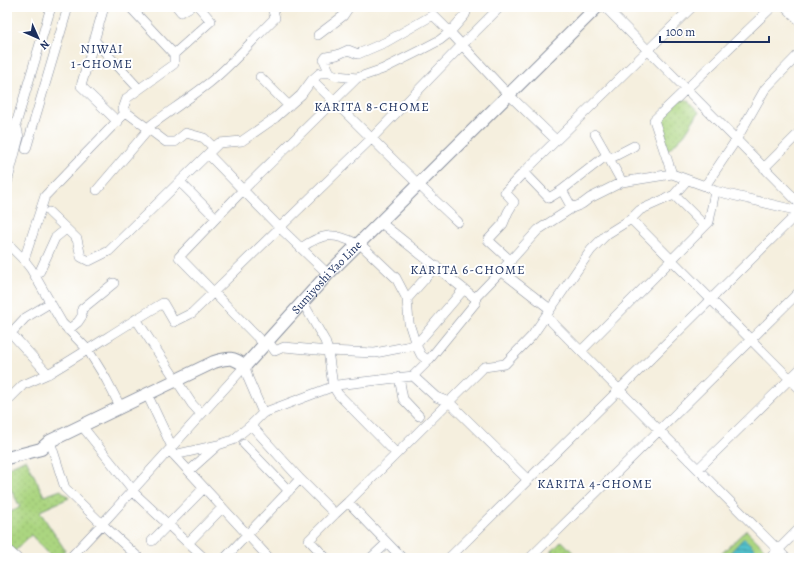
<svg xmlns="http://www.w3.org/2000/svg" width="806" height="565" viewBox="0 0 806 565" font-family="Alegreya,serif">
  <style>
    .green { fill: #abd580; stroke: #63826f }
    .park { fill: url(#park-dots); stroke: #63826f }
    .water { fill: url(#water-rules); stroke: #377894 }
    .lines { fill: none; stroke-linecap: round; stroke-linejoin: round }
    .minor-casing { stroke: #888f9e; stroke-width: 10 }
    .major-casing { stroke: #888f9e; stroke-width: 14 }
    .minor { stroke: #fff; stroke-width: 9 }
    .major { stroke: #fff; stroke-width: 12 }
    .labels { text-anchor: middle; stroke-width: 4; stroke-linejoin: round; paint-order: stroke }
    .street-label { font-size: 12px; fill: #1b2f5e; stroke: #fff }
    .neighbourhood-label { font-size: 13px; letter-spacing: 1px; fill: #1b2f5e; stroke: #fff }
  </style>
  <defs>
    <pattern id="park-dots" width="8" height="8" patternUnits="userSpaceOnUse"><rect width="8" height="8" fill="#abd580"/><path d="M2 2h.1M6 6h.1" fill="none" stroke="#93b771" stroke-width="1.8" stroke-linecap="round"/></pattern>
    <pattern id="water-rules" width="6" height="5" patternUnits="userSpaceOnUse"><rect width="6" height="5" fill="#53c0cb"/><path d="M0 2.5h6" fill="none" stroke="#449ca8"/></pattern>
  </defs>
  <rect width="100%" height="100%" fill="#fff"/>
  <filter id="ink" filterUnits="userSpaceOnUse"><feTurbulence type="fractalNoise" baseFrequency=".025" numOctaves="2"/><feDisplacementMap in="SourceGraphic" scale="8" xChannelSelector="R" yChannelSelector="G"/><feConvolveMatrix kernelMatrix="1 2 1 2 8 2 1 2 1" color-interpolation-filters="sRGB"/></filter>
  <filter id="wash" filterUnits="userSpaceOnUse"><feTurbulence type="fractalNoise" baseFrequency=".012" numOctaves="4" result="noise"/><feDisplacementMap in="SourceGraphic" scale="16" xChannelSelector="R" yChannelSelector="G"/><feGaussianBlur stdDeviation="0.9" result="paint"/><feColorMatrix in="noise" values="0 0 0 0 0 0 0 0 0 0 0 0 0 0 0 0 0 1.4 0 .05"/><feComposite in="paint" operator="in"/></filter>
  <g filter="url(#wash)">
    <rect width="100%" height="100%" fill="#f5efde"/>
    <path class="green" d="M746,530L765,549L756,558H717Z"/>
    <path class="park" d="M681,99H686L699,112L684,135L667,151L657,123Z
      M26,459L44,496L61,490L69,498L42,510L40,512L65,550L58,558H53L31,535L14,552L7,546V514L20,507L7,482V468Z
      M562,541L578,558H545Z"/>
    <path class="water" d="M744,538L757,551L750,558H725Z"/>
  </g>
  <g filter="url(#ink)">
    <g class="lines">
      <g class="minor-casing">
        <path id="minor" d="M104,7L81,86L118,122
          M130,7L174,54
          M177,7L181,12L190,7
          M500,7L462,45L504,90L556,140
          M605,7L799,203
          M786,7L799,20
          M318,35L343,16L349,7
          M94,40L139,89
          M330,73L337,76L357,78
          M260,77L289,106
          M312,80C361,127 408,176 458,222
          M126,112L166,142H175L186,133L204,138L214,148
          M595,134L607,155
          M26,149L68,7
          M7,154L51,7
          M208,154L279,227L328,274
          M609,159L634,146
          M764,168L799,133
          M524,172L692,7
          M672,174L654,120L772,7
          M180,182L216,218
          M7,183L19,137L17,128
          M97,190L149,129L151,125C170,111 190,98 209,83C233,64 253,39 275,18L272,7
          M715,191L799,211
          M674,195L705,226
          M572,208L562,190L607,155L622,182L672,174L705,186L736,140L765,89L799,54
          M49,212L77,239L81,257L89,261L109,251L219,143L242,141L275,118L301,95L312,80L320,73H330L324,60L326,57L337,55L348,50L358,54L386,42L433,15L450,32L440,40L419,51L383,69L357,78L243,190L179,257L264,344
          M631,219L799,388
          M380,222L475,298
          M7,243L24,260
          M359,243L396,278L407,299L409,323L416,345
          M301,248C322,233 334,232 357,244
          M511,261L488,240L503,224L508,212L514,202L505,192L524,172L549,198L562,190
          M35,276L40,271L55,238L66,229
          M407,299L436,266
          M550,309L501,271L538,230L572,208L582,204L590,198L622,182
          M546,316L786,558
          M136,319L192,404L201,414
          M68,330L78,322L82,316V309L114,283
          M267,340L275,351L284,347L328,351L325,341L302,301
          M416,345L464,289
          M581,351L709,222L715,191L705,186
          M245,366L248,378L263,413L251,425L300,479L335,514L348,502L402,558
          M48,374C87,351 124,326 163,303L174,322L192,313L372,138L462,45L450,32L465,15L468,7
          M413,376L436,397L449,402L528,480
          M399,377L403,399L419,416
          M147,394L172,447
          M7,401L23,385L48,374L11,333L25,318L50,303
          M120,406L106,379L88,350L62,323L31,269L24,260L45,196L126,112L123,109L127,98L174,64V54L211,21L199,7
          M263,413L337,385L413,376L428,361L476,302L475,298L501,271
          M82,426L133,490
          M50,441L65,488L102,524L139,558
          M244,444L289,491
          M171,452L174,455L218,445L233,440L251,425
          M396,453L338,394L333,386L328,351L375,353L416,345L421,355L428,361
          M174,455L269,558
          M698,469L799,370
          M189,471L217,446
          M132,491L204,558
          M348,502L484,367L505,364L532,336L591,250L607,234L631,219L640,210L674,195L687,180
          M152,541L204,488
          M188,543L222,508
          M7,549L17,558
          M70,558L102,524L245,366
          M225,558L300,479
          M326,558L309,540L335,514
          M371,558L387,543
          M449,558L799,212
          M530,558L799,292
          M770,558L799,529"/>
      </g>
      <g class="major-casing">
        <g id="major">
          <path id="s1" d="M7,458L41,449L50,441L214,362C228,358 232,356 245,366L328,274L597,7"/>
        </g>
      </g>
      <use href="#minor" class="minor"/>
      <use href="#major" class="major"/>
    </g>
  </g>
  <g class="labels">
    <g class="street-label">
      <text dy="4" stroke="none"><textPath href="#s1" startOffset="383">Sumiyoshi Yao Line</textPath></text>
    </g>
    <g class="neighbourhood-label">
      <text x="102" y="53">NIWAI<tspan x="102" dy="15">1-CHOME</tspan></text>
      <text x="372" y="111">KARITA 8-CHOME</text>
      <text x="468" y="274">KARITA 6-CHOME</text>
      <text x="595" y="488">KARITA 4-CHOME</text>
    </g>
  </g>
  <rect width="806" height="565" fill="none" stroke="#fff" stroke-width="24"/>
  <g transform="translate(38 38) rotate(135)" stroke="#ffffff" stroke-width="3" paint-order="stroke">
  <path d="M0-3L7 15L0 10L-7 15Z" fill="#1b2f5e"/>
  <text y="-6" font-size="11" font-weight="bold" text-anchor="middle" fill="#1b2f5e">N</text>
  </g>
  <path d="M660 36v6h109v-6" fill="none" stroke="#1b2f5e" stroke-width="2"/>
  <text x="666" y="36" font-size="12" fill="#1b2f5e" stroke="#ffffff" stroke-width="3" paint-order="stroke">100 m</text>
</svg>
